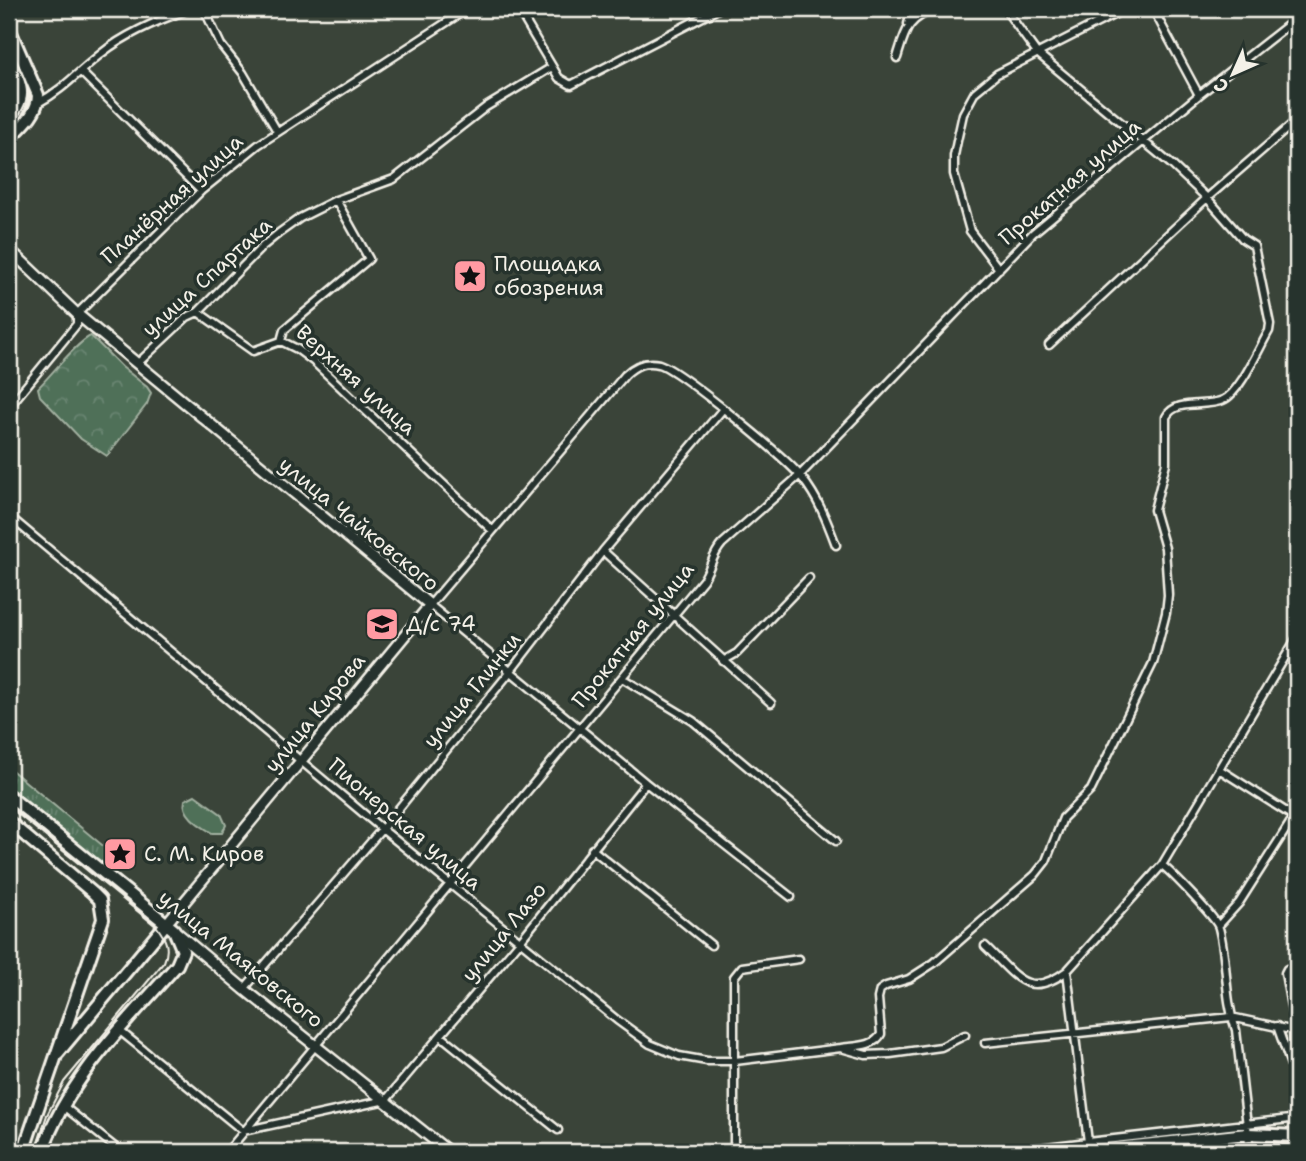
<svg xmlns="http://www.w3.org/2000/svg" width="1306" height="1161" viewBox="0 0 1306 1161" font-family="'Shantell Sans',sans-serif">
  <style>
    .grass { fill: url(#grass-tufts); stroke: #a2b0a0; stroke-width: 2 }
    .forest { fill: url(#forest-crowns); stroke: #a2b0a0; stroke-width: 2 }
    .garden { fill: #4f7059; stroke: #a2b0a0; stroke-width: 2 }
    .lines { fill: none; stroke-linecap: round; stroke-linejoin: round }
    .street-casing { stroke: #f4f1e8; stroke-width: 11 }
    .secondary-casing { stroke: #f4f1e8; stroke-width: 14 }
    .primary-casing { stroke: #f4f1e8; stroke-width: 16 }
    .street { stroke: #26332d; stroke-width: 6 }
    .secondary { stroke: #26332d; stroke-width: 9 }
    .primary { stroke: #26332d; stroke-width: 10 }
    .tram { stroke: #f4f1e8; stroke-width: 2 }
    .labels { text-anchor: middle; stroke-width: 7; stroke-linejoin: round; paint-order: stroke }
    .street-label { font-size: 21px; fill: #f4f1e8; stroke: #26332d }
    .poi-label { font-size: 21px; fill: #f4f1e8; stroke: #26332d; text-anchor: start }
  </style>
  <defs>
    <pattern id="grass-tufts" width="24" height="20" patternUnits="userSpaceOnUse" patternTransform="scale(1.75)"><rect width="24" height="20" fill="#4f7059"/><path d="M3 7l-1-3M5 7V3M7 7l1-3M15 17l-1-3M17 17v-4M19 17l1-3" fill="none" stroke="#698571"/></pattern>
    <pattern id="forest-crowns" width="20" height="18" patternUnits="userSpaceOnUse" patternTransform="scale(1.75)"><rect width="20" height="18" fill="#4f7059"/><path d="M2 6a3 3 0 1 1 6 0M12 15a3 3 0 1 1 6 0" fill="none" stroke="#698571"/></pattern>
  </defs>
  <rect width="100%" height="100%" fill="#3a4439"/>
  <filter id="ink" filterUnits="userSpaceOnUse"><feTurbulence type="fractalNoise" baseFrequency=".0143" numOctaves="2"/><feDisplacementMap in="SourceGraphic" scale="14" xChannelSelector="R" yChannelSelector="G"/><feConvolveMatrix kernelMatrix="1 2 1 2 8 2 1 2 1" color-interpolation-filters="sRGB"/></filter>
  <g filter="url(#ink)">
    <path class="grass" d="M9,768L113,854L100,869L9,793Z"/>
    <path class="forest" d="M91,336L122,367L147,387L151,393L147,404L107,456L81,439L40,396L38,388C49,377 80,339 91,336Z"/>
    <path class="garden" d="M195,795L221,814L226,825L222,833H212C201,826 181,815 185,800Z"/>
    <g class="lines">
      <g class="street-casing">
        <path id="street" d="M204,9L221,45L243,73L277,131
          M518,9L559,78L571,85L718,9
          M1153,9L1199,95
          M908,24L912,9
          M897,58C905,32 907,18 936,9
          M81,72L201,191
          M38,103C63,90 80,70 102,53C127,33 161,19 190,9
          M336,200L369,259L284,330L281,341L297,349L313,361L492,530
          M999,269L970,231L954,174V156L957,141L963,114L975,92L997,74L1125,9
          M198,312L253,351L281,341
          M1049,345L1207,198L1297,120
          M137,364L187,317L198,312L263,246L279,233L300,218L336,200L394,179L486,107L552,67
          M9,407L77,324V314L201,191L258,145L467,9
          M9,516L382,829L617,1020L650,1044L679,1056L707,1061H735L841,1048L866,1055L890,1054L941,1047L965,1035
          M603,551L771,703
          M723,661L737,653L809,578
          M622,678L693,721L836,841
          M1219,769L1296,818
          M592,849L711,945
          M1162,865C1171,872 1217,919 1219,928C1228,962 1224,997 1236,1030L1250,1152
          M791,897L646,783L430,605L625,375C635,365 645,361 659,364C678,369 789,460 802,478C818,498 827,521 836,545
          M1219,925L1239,903L1297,812
          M985,946C1015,974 1026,1001 1067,971L1162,865L1297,637
          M244,989L382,829L510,672L603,551L723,409
          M1277,1026L1297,1082
          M1295,1029L1285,973L1287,969L1297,965
          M120,1031L243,1131L386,1100L520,941L646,783
          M441,1036L558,1130
          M985,1043L1231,1017L1286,1029L1297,1028
          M841,1048C854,1046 875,1047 881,1034L878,998L880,990L886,986L909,979L934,963L1035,875L1046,861L1063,818L1091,790L1153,663L1166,613L1168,595L1165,548L1154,510L1166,463V417C1176,398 1205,408 1223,400C1240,393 1259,348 1269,331L1270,324L1254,246L1243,239L1207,198L1172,165L1036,52L1005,9
          M62,1105L121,1152
          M1087,1145L1088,1142L1290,1119L1297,1115
          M227,1152L703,580C711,568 712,555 722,544L800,475L1033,233L1199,95L1297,18
          M734,1152V977L742,967L799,959
          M1005,1152L1088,1142L1067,971"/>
      </g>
      <g class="secondary-casing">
        <path id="secondary" d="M9,249L77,314L430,605L166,924
          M175,931L244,989L449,1152"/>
      </g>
      <g class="primary-casing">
        <path id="primary" d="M9,28L38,95C38,114 21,127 9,139
          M9,59C21,85 31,98 9,123
          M9,796L174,930L183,951L177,965C126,1023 68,1078 42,1152
          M9,822L93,893L100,900L103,919L23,1152
          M58,1053L166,924
          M1078,1152L1247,1134L1297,1136
          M1252,1152H1272"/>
      </g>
      <use href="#street" class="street"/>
      <use href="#secondary" class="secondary"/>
      <use href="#primary" class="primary"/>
      <path class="tram" d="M9,46C25,82 40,95 9,127
        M9,807L157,927C166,939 170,948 164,962L64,1082L47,1115L35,1152
        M1142,1152L1250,1142L1297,1145"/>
    </g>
  </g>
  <defs>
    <g id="sight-square" transform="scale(1.75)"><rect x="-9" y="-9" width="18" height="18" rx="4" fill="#ff9aa2" stroke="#26332d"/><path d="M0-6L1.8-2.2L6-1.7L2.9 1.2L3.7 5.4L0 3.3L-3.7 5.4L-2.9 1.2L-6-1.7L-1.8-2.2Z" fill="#111"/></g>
    <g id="school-square" transform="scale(1.75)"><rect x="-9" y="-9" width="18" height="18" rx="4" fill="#ff9aa2" stroke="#26332d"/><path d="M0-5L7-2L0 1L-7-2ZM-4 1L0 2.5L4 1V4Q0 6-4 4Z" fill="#111"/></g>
  </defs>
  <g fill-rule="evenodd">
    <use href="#sight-square" x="470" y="276"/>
    <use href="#school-square" x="382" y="624"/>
    <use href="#sight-square" x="120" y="854"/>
  </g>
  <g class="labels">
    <g class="street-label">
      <text transform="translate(1070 182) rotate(-41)" y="7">Прокатная улица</text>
      <text transform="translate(172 199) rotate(-42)" y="7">Планёрная улица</text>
      <text transform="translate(207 277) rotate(-42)" y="7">улица Спартака</text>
      <text transform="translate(356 380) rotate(42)" y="7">Верхняя улица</text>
      <text transform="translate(359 524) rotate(39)" y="7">улица Чайковского</text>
      <text transform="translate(633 635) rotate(-51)" y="7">Прокатная улица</text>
      <text transform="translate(472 690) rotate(-51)" y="7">улица Глинки</text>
      <text transform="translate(315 713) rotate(-51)" y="7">улица Кирова</text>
      <text transform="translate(405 824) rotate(40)" y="7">Пионерская улица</text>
      <text transform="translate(504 932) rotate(-51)" y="7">улица Лазо</text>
      <text transform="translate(241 959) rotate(39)" y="7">улица Маяковского</text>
    </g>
    <g class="poi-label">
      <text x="494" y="271">Площадка<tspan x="494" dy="24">обозрения</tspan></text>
      <text x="406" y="631">Д/с 74</text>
      <text x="144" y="861">С. М. Киров</text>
    </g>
  </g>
  <rect width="1306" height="1161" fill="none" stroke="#26332d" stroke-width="35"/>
  <rect x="18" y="18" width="1271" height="1126" fill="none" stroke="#f4f1e8" stroke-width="2.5" filter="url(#ink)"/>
  <g transform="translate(1233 74) rotate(225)" stroke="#26332d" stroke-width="5" paint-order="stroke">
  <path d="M0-5L12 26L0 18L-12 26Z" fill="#f4f1e8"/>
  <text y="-10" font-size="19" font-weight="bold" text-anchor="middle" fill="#f4f1e8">С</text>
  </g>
</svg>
